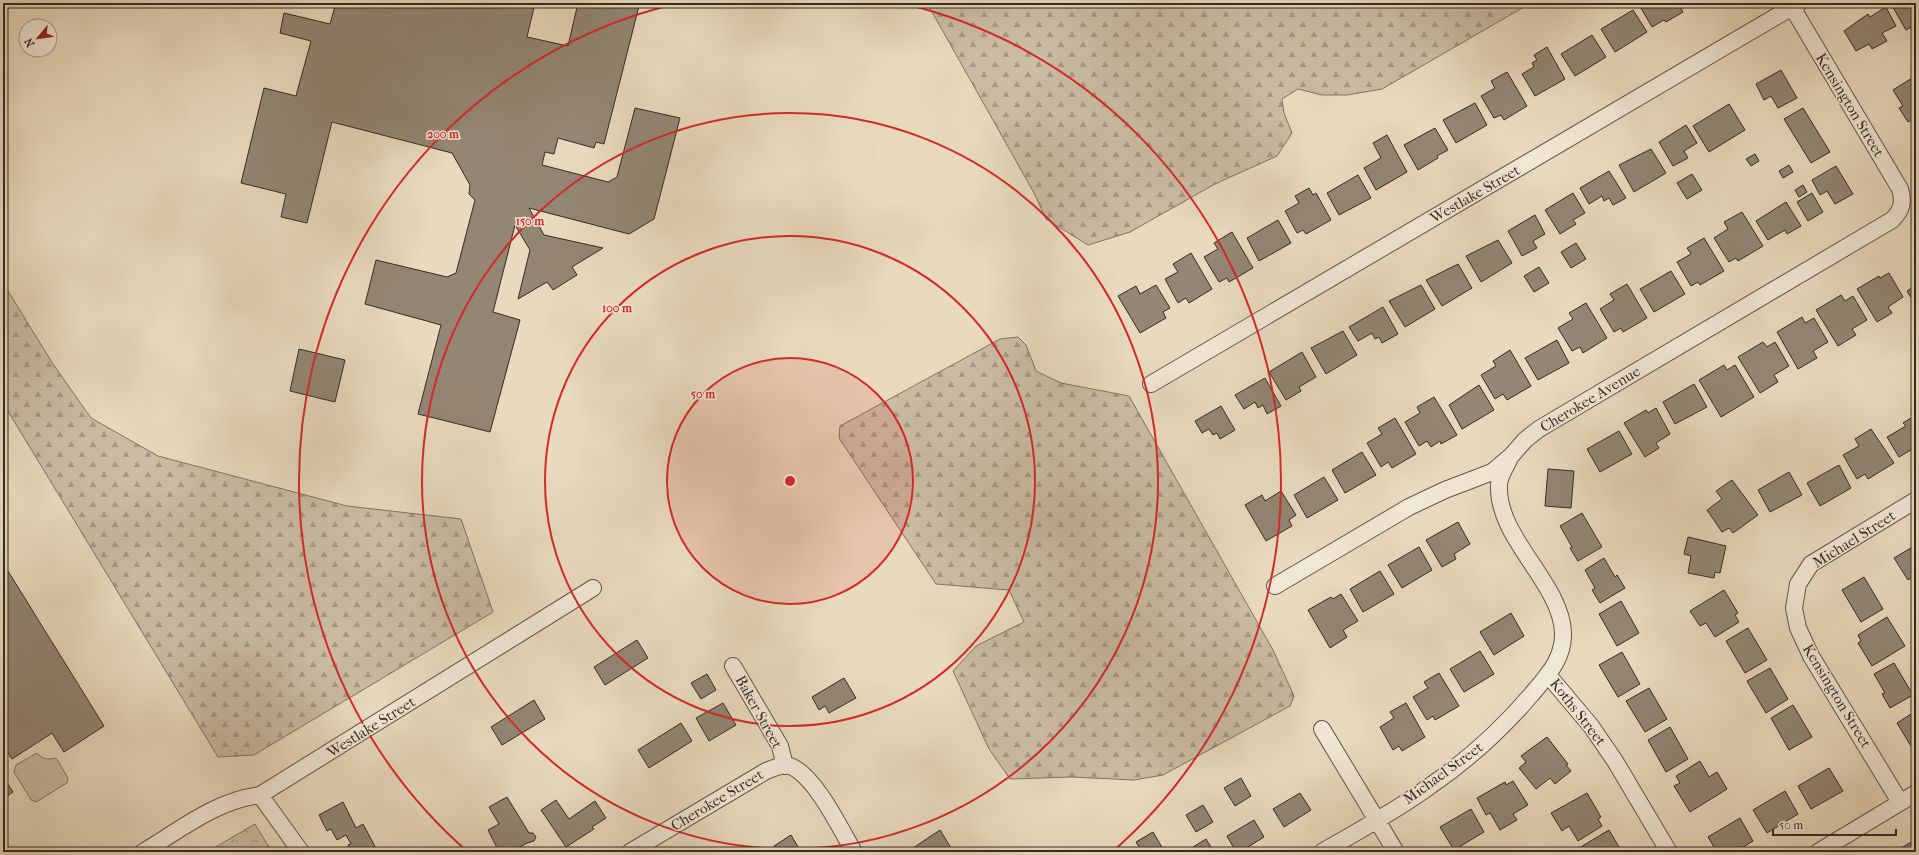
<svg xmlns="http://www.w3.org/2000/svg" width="1919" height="855" viewBox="0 0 1919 855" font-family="'IM FELL French Canon',serif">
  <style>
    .grass { fill: #cbbca4; stroke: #807364 }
    .forest { fill: url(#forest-firs); stroke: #807364 }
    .park { fill: url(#park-crowns); stroke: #807364 }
    .building { fill: #938674; stroke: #362a24 }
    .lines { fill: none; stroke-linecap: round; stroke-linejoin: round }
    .minor-casing { stroke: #63564a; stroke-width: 18 }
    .minor { stroke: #f1e7d5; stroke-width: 16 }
    .ring { fill: none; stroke: #d62828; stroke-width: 2 }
    .labels { text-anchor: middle; stroke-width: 3; stroke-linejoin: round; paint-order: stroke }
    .street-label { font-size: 15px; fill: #362a24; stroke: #f1e7d5 }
    .centre { fill: #d62828; stroke: #f1e7d5; stroke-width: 2 }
    .ring-label { font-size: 12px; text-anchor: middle; font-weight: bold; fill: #d62828; stroke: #f1e7d5; stroke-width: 3; stroke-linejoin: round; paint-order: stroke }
  </style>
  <defs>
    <pattern id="forest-firs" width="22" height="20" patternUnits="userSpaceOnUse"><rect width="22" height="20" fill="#cbbca4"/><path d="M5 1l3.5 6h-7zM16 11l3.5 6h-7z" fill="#a69985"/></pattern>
    <pattern id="park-crowns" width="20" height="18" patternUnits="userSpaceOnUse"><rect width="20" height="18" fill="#cbbca4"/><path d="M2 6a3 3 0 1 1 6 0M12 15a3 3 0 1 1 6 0" fill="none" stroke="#a69985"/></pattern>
  </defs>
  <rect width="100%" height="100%" fill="#e9dabe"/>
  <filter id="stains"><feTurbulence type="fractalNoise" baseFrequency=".005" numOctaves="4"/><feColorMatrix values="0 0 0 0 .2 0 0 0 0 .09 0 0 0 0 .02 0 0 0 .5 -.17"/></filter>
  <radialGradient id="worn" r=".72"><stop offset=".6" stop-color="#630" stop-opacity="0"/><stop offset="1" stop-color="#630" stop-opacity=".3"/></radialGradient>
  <path class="grass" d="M37,753C42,759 48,760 56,758L68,778L67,783L36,802L31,800L14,772L16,765Z"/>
  <path class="forest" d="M927,3H1531L1382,89L1347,95H1322L1298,89L1282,99L1284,113L1292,133L1277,156L1215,184L1130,232L1088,245L1046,219L1034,193Z
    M3,283L53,364L91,418L158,456L347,506L461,519L493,612L254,755L218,757L3,403Z
    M1018,337L1026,345L1036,371L1061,383L1129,396L1273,650L1294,696L1290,706L1163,775L1134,780L1071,777L1010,779L989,749L953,671L976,646L1024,622L1009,590L936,584L839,438L840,426L1000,339Z"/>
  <path class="park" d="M255,824L272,852H207Z"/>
  <path class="building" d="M336,3H535L527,37L568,46L578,3H631V5L639,6L604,144L596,142L594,148L558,138L554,154L545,152L542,165L608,182L617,177L635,108L680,118L654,219L629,234L529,208L544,235L603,248L572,267L577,275L553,290L547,282L518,299L530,250L515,225L493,312L520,320L490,432L418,414L441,325L365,304L376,260L447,277L456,273L475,200L469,194L470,185L452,153L332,122L307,223L281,217L286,194L241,183L264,88L296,96L311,41L280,33L284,13L330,24Z
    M1638,3H1678L1683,12L1666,22L1664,20L1652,27Z
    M1893,3H1916V24L1906,30L1891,4Z
    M1886,7L1896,26L1882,33L1887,41L1872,49L1869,44L1856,51L1844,31L1868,14L1870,17Z
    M1633,10L1647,32L1615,52L1601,29Z
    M1592,35L1606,57L1575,76L1561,54Z
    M1547,47L1565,79L1535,96L1522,74L1534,67L1532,63L1537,60L1534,55Z
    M1781,70L1797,98L1778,108L1771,96L1764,100L1756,84Z
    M1507,72L1527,106L1504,120L1501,115L1494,118L1481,96L1495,88L1491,81Z
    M1912,78L1916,85V117L1908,122L1899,108L1903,106L1893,90Z
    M1475,103L1487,125L1456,143L1443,120Z
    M1729,104L1745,130L1709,152L1693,126Z
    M1803,108L1830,152L1811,163L1784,119Z
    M1686,125L1697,143L1684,151L1688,158L1673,166L1659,142Z
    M1435,128L1448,150L1437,156L1438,158L1418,170L1404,145Z
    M1387,135L1407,172L1376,190L1364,168L1381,158L1373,143Z
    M1651,149L1666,173L1634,192L1619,165Z
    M1755,154L1759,161L1751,166L1746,159Z
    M1789,165L1793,172L1783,178L1779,171Z
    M1836,166L1853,194L1835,204L1827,191L1820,195L1812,180Z
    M1609,171L1626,198L1613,205L1609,198L1604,201L1602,196L1589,204L1580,188Z
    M1692,174L1702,190L1687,199L1677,183Z
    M1358,175L1371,198L1339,215L1327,193Z
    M1803,185L1807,192L1799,197L1795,190Z
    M1309,188L1313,195L1316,193L1331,220L1306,234L1303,230L1297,233L1285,211L1299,203L1295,196Z
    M1573,193L1585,213L1573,220L1576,224L1560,234L1545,210Z
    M1812,193L1823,212L1808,221L1797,202Z
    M1786,202L1801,226L1787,234L1785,230L1768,240L1756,221Z
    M1742,212L1763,246L1738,261L1736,258L1729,262L1714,238L1728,229L1724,222Z
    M1535,215L1545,234L1533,241L1537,248L1522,256L1508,231Z
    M1278,220L1291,243L1259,261L1247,238Z
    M1232,232L1253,268L1229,282L1227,278L1219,282L1204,257L1218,249L1214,243Z
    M1704,238L1724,271L1700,285L1698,282L1691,286L1677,262L1691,254L1687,248Z
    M1498,240L1512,263L1481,282L1466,256Z
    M1576,243L1586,259L1571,268L1561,252Z
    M1191,253L1212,289L1189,303L1186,298L1178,303L1165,279L1178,272L1173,264Z
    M1458,264L1472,288L1442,306L1426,280Z
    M1539,267L1549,283L1534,292L1524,276Z
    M1671,271L1685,294L1654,312L1640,289Z
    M1889,273L1903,297L1888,307L1892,313L1877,322L1857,289L1879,276L1880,278Z
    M1627,284L1647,318L1623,332L1621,328L1614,332L1600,309L1614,300L1610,294Z
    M1156,285L1170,308L1163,312L1166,318L1140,333L1118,296L1136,286L1140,294Z
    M1421,285L1435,309L1405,327L1389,301Z
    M1916,285V306L1907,291Z
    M1841,295L1845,301L1853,296L1867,320L1852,329L1856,335L1838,346L1816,310Z
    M1586,303L1607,338L1583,353L1580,347L1572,351L1558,328L1573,319L1569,313Z
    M1383,307L1398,334L1382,343L1379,337L1375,339L1372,333L1358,341L1349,327Z
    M1802,317L1805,323L1814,318L1828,342L1813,351L1817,358L1798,369L1777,332Z
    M1343,331L1357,355L1326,374L1311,348Z
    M1557,340L1569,363L1538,380L1525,358Z
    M1763,342L1767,347L1775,342L1789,366L1774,375L1778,382L1760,393L1738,357Z
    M299,349L345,360L335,402L290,391Z
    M1510,350L1531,386L1507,400L1503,394L1495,399L1481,375L1496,366L1493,361Z
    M1302,352L1316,377L1299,387L1301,391L1286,400L1269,372Z
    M1724,365L1727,370L1735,365L1754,397L1721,417L1699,380Z
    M1265,378L1281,406L1267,414L1263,405L1258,408L1255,402L1244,409L1235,395Z
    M1694,384L1707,407L1675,424L1663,402Z
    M1479,385L1494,410L1462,429L1449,405Z
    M1434,397L1457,435L1441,444L1440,441L1431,447L1427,441L1419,446L1405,422L1420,413L1417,407Z
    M1221,406L1235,430L1220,439L1217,433L1213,435L1209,429L1202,433L1195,421Z
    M1656,408L1670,434L1656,443L1659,448L1645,457L1624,423L1646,410L1648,413Z
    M1916,415V447L1899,457L1887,437L1906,426L1903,423Z
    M1395,418L1416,454L1392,468L1388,462L1381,467L1367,443L1382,434L1378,428Z
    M1871,429L1894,463L1868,479L1865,474L1857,479L1843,455L1859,446L1855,439Z
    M1619,431L1632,454L1600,472L1587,449Z
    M1362,452L1376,475L1345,493L1332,470Z
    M1839,465L1851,488L1820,506L1807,483Z
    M1548,469L1574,471L1571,508L1545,506Z
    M1789,472L1802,495L1770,512L1758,490Z
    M1324,477L1338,500L1307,518L1294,495Z
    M1732,480L1758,515L1733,533L1729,528L1722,532L1707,510L1722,499L1716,491Z
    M1281,491L1296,515L1289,520L1292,526L1266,541L1245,505L1262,495L1265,501Z
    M1582,513L1602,547L1578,561L1570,548L1572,547L1560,526Z
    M1458,522L1470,544L1454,554L1456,559L1442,567L1426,540Z
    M1688,537L1726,546L1720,573L1715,572L1714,578L1688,573L1691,556L1684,554Z
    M1916,545V575L1908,580L1894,558Z
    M1419,547L1432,570L1402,588L1388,565Z
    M1604,558L1615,577L1617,575L1625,588L1600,603L1592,590L1595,588L1585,570Z
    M3,563L104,726L64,752L52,733L12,759L3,745Z
    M1380,571L1394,594L1363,612L1350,589Z
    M1864,577L1883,609L1861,622L1842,590Z
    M1724,590L1738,613L1735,615L1739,622L1715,637L1706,623L1700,626L1690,611Z
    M1341,594L1358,621L1343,630L1347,637L1330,648L1308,610L1331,597L1333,599Z
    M1621,601L1639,633L1617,646L1599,614Z
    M1511,613L1524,636L1494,655L1480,632Z
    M1887,617L1905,646L1872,666L1858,643L1861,641L1858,635Z
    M1748,628L1767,660L1745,673L1726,641Z
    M637,640L648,658L605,685L594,667Z
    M1480,651L1494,674L1464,692L1450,669Z
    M1622,652L1640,684L1618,697L1599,665Z
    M1894,663L1913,695L1890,708L1882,694L1885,693L1874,674Z
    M1770,668L1788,699L1766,713L1747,681Z
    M1439,673L1459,706L1435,720L1433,716L1427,720L1413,697L1428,688L1424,682Z
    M707,674L716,690L701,699L691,683Z
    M844,678L856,698L829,713L825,706L819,710L812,697Z
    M1649,688L1667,719L1645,732L1626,701Z
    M534,700L545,719L502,745L491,727Z
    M723,703L736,725L709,741L696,718Z
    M1406,703L1425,737L1402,751L1399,746L1393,750L1380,727L1394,718L1390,712Z
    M1793,705L1812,737L1789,750L1771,718Z
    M1916,711V745L1912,748L1897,723Z
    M681,723L692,741L649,768L638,750Z
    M1670,727L1688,759L1666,772L1648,740Z
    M1547,737L1568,764L1566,765L1571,771L1555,784L1550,778L1536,789L1519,768L1526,762L1521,756Z
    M1700,761L1709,777L1717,772L1727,789L1690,812L1674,786L1680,783L1676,776Z
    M1829,768L1843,791L1811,809L1798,786Z
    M3,777L13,792L3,799Z
    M1241,778L1251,796L1235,806L1224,788Z
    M1513,781L1528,805L1513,814L1517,820L1500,830L1490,813L1486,815L1477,798L1505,782L1506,785Z
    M1785,791L1798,814L1767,833L1753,810Z
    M1300,793L1311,810L1284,827L1273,809Z
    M1587,793L1601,817L1598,819L1602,826L1578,841L1569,826L1562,831L1551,813Z
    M507,797L529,833H533L536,837L534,841L527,843L512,852H499L488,830L499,824L489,807Z
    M556,800L569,819L595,801L606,818L592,827L594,829L566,847L541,810Z
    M343,802L356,828L363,824L378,852H352L348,845L351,844L346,835L337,840L331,829L327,831L319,815Z
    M1203,805L1213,822L1196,832L1186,815Z
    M1471,809L1484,832L1454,850L1440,827Z
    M1740,818L1753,841L1735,852H1717L1708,837Z
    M1254,820L1264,837L1240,852H1236L1227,836Z
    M940,830L951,848L945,852H907Z
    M1609,830L1622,852H1574V851Z
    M1153,832L1163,849L1158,852H1142L1136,842Z
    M791,835L801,852H778L774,846Z
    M1206,839L1214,852H1185Z
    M1913,841L1915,844L1916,843V852H1894Z"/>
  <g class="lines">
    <g class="minor-casing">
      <path id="minor" d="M1151,384L1799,3
        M1275,586L1409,507L1445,490L1492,472L1512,455L1525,440L1539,429L1892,220C1902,210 1904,202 1900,189L1792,7
        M733,666L780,746L785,766
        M1548,675L1591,726L1615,761L1669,852
        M1322,729L1396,852
        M260,795L301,852
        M1900,802L1811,656L1798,628L1794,608L1798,584L1811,564L1916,500
        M143,852C180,830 217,800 260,795L593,588
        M630,852L766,771C773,768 783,764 790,766C815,775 841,830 854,852
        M1322,852C1358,831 1396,811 1430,786C1468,760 1501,730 1531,695C1546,677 1564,659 1563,633C1562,584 1496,537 1499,485C1499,477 1505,468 1509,460
        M1818,852L1916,793"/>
    </g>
    <use href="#minor" class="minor"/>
  </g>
  <circle cx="790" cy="481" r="123" fill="#d62828" fill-opacity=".12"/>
  <g class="ring">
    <circle cx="790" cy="481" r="123"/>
    <circle cx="790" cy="481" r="245"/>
    <circle cx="790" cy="481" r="368"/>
    <path d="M468 852A491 491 0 0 1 675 4M905 4A491 491 0 0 1 1112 852"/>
  </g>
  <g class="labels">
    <g class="street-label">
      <text transform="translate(1850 105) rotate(59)" y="5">Kensington Street</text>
      <text transform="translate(1475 194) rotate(-30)" y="5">Westlake Street</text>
      <text transform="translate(1590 399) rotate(-31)" y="5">Cherokee Avenue</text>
      <text transform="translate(1854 539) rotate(-32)" y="5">Michael Street</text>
      <text transform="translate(1837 696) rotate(59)" y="5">Kensington Street</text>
      <text transform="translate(759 712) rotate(61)" y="5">Baker Street</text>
      <text transform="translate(1578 712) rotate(52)" y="5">Koths Street</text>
      <text transform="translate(371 727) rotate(-32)" y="5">Westlake Street</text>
      <text transform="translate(1443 773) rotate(-36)" y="5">Michael Street</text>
      <text transform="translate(717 800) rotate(-31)" y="5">Cherokee Street</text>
    </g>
  </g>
  <circle cx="790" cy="481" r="6" class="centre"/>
  <g class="ring-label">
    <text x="443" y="138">200 m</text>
    <text x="530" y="225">150 m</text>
    <text x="617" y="312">100 m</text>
    <text x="703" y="398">50 m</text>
  </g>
  <rect width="1919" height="855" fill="none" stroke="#e9dabe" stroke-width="16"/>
  <rect x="4" y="4" width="1911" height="847" fill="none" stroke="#362a24" stroke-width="2"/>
  <rect x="8" y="8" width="1903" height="839" fill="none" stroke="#362a24"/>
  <g transform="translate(38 38) rotate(241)"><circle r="19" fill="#f1e7d5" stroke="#a69b8e"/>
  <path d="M0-3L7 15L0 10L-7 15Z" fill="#8f2418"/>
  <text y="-6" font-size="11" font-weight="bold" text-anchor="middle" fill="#362a24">N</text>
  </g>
  <path d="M1773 829v6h123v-6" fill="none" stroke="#362a24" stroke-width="2"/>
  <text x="1779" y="829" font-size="12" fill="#362a24" stroke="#f1e7d5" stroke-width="3" paint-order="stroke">50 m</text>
  <rect width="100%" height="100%" filter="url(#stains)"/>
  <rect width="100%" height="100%" fill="url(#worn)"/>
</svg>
